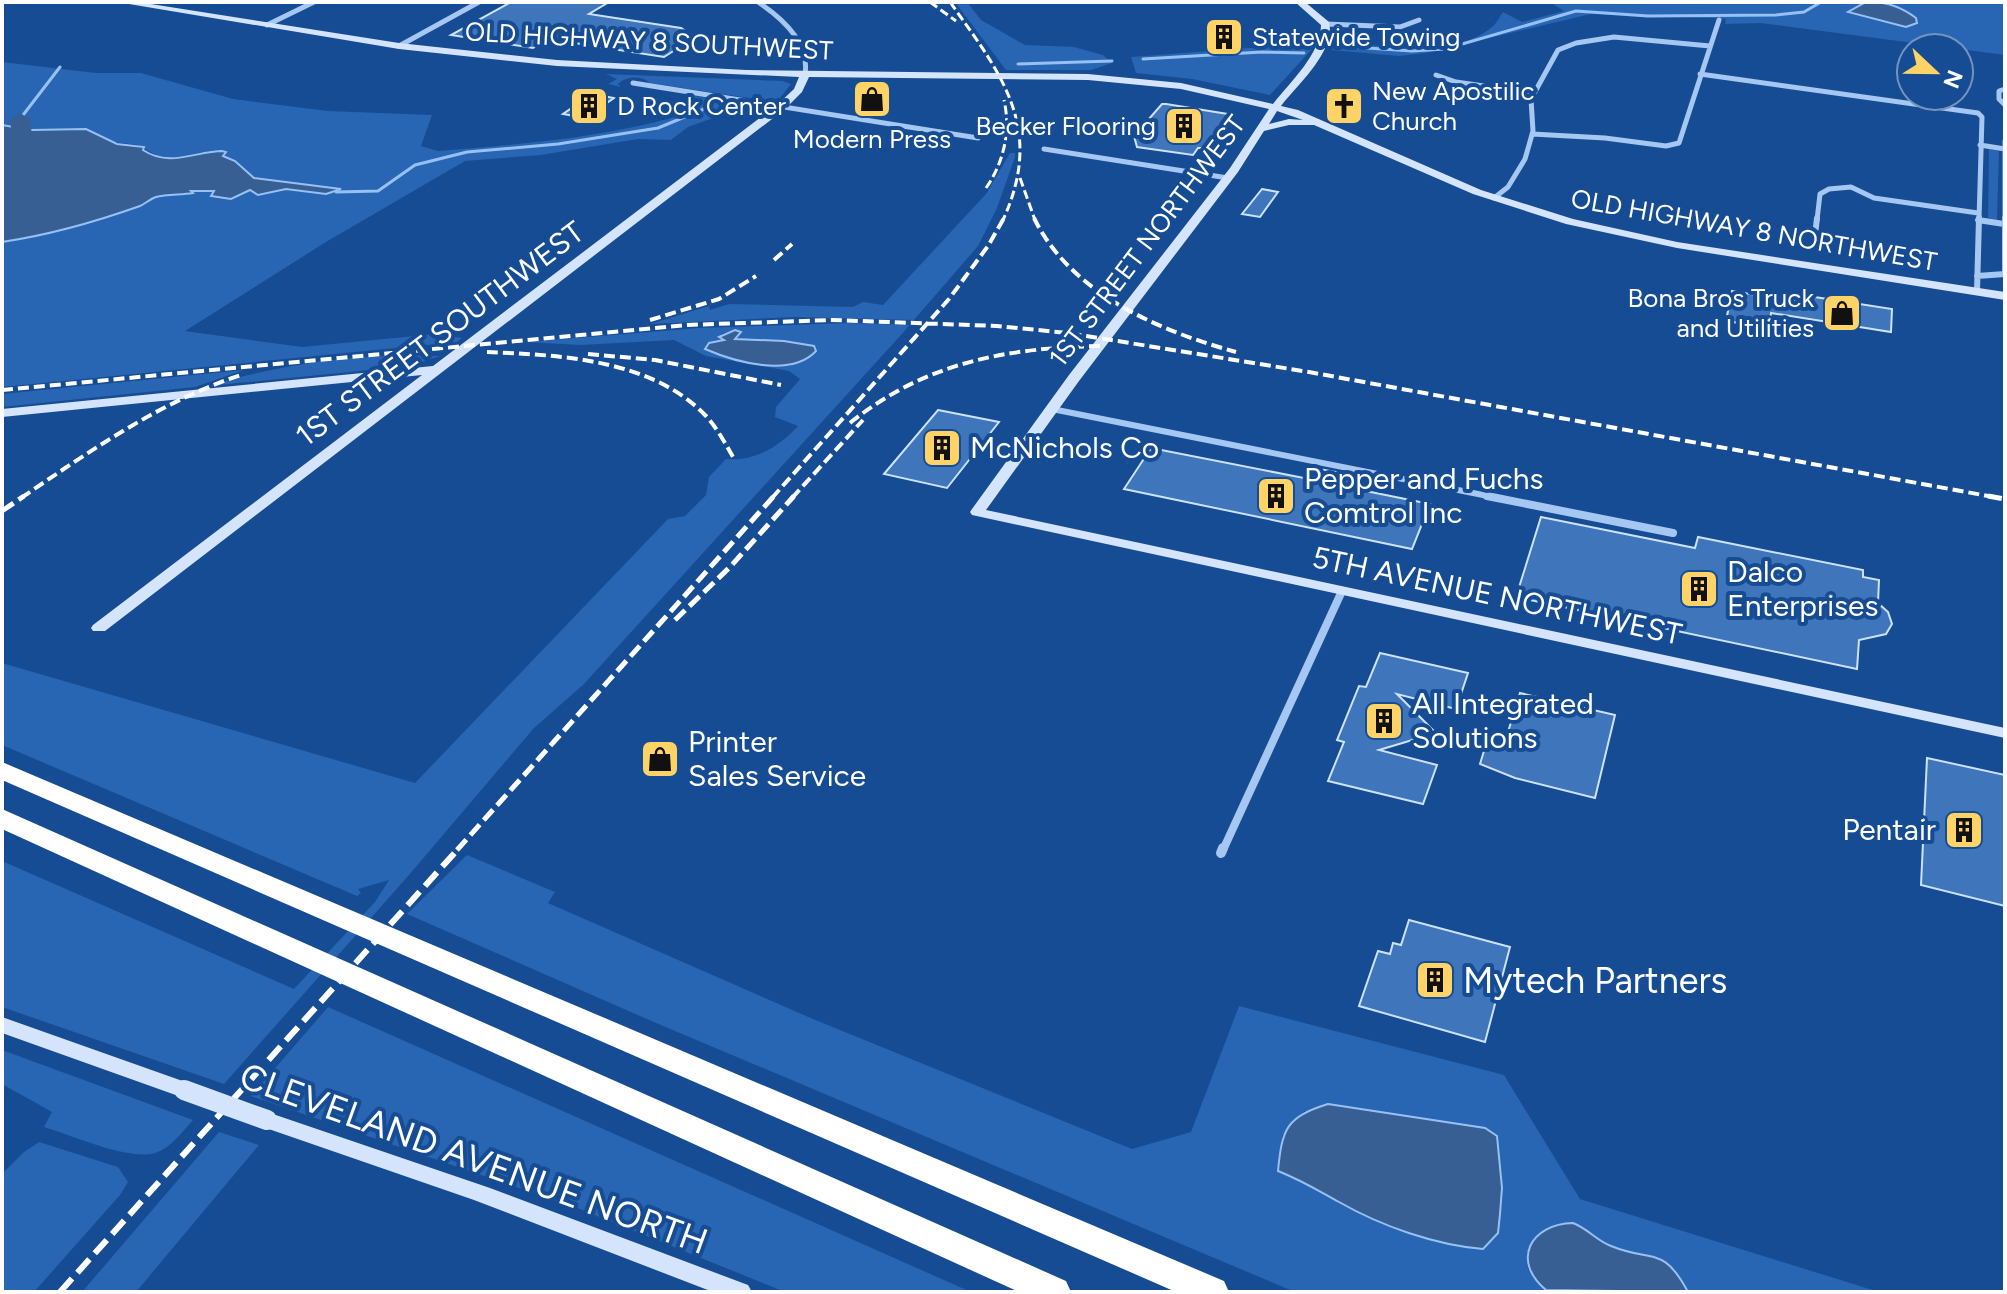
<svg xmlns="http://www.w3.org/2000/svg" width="2007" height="1294" viewBox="0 0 2007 1294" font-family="Figtree,sans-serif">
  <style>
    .green { fill: #2865b2; fill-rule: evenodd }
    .water { fill: #385f93; stroke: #97c1f4; stroke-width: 2 }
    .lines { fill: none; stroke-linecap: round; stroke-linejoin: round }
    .stream { stroke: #97c1f4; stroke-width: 3 }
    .river { fill: #385f93; fill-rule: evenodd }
    .building { fill: #3e75bb; stroke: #cce1fc; stroke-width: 2 }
    .street-far3 { stroke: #a5c7f1; stroke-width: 5 }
    .street-far2 { stroke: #a5c7f1; stroke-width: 6 }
    .street-far1 { stroke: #a5c7f1; stroke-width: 8 }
    .street { stroke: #a5c7f1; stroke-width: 10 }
    .secondary { fill: #d3e4fc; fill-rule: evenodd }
    .highway { fill: #fff; fill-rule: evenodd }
    .rail-far3 { stroke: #fff; stroke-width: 3; stroke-dasharray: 9 4; stroke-linecap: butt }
    .rail-far2 { stroke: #fff; stroke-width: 4; stroke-dasharray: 11 5; stroke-linecap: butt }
    .rail-far1 { stroke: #fff; stroke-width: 5; stroke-dasharray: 14 6; stroke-linecap: butt }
    .rail { stroke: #fff; stroke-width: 6; stroke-dasharray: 18 8; stroke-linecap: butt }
    .secondary-bridge { stroke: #d3e4fc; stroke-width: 20 }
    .labels { text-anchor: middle; stroke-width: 8; stroke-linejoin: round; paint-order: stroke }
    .far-poi-label { font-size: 26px; fill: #fff; stroke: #164c93; text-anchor: start }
    .far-street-label { font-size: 26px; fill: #fff; stroke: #164c93 }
    .street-label { font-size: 30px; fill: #fff; stroke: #164c93 }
    .poi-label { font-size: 30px; fill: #fff; stroke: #164c93; text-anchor: start }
    .near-poi-label { font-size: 36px; fill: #fff; stroke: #164c93; text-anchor: start }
    .near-street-label { font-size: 36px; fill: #fff; stroke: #164c93 }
  </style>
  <rect width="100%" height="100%" fill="#164c93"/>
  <path class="green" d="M955,2H967L981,20L1025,45L1074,47L1103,55L1112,63L1091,70H1006Z
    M1550,2H2005V55L1760,23L1725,24L1726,19L1712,18L1591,14L1426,53L1399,56L1331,50L1336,40C1384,46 1450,61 1492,27C1497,23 1499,17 1503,12L1522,22L1564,11Z
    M1276,46L1312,49L1270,95L1192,79L1136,73L1131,57Z
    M2,62L96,73H141L233,99L328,111L432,115L421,146L438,151C520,144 595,139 675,117L687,111V100L694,96L731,102L735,110L688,127L671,140L638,139L541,155L465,161L326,242L185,331L302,347L435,334L462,338L457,342L2,387V242C49,235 95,222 140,206C145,204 150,199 156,197C167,194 181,195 193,193L188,191H215L211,196L231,199L250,190L259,195L286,189L326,194L339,189L254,178L218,150L198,153V156L161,158L138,145L107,141L86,129L42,130L3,126Z
    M606,74L783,81L791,84L780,98L769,101L650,83C641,75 626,76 618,84L621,87L608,84L617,79Z
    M1989,149L1999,151L1997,220L1988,218Z
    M1010,153H1015V157L997,208L978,246L914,320L795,317L650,324L709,306L710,310L729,304L853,307L863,302L883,305L986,194Z
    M849,323L910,325L584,684L534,728L409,875L224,1084L2,1007V861L294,989L375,902L389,880L358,889L361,893L357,896L2,745V663L415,783L668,519L685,516L706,495L709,477L726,459C754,462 780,446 798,426L775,417L776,407L800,379L789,371L706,356L674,340L580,345L527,342L699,328ZM735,330L740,335L735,339L798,342L790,366L743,360L711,351L716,341L724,339L721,334Z
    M440,356L410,366L209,386C282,363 363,353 440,356Z
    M244,370L195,387L2,407V394Z
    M467,855L555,892L548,903L813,1019L1132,1149L1191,1132L1239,1006L1504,1075L1580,1199L1879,1292H1688C1663,1241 1639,1264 1598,1239L1527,1252L1528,1269L1550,1292H1295L656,1023L407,914ZM1304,1111L1497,1136C1501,1173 1512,1221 1482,1249C1435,1244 1381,1226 1339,1202C1317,1190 1303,1180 1278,1171L1282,1136Z
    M328,1007L971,1292H785L580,1209L251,1096Z
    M2,1050L193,1120C182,1132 171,1148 155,1153C129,1161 71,1135 44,1127L52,1112L2,1084Z
    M219,1132L259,1145L136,1292H82Z
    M39,1142L118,1167L128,1182L120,1195L34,1292H2V1174L24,1152Z"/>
  <path class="water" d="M1866,2C1884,1 1902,7 1916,18L1917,23L1906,27L1848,12Z
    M2,125L31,130L86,129L117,144L144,147L143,150C170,168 196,151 222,151L226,152L223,156L235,161L254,178L341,189L326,194L286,189L258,195L250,190L231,199L211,196L214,191H191L193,193C181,195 167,194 156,197C150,199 145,204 140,206C95,222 49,235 2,242Z
    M735,330L741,332L735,339L784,341L814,346L816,351C791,378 735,362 705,349L709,343L724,340L719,337Z
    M1328,1104L1485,1128L1497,1136L1502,1188L1500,1214L1498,1233L1483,1249C1435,1245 1381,1226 1339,1202C1317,1190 1303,1181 1278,1171C1282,1129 1286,1117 1328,1104Z
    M1573,1223C1587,1228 1597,1241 1611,1246C1653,1263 1663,1245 1688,1292L1546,1290C1511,1261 1530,1224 1573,1223Z"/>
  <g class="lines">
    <path class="stream" d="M1337,46L1412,51L1445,49L1576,11L1648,16L1776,15L1804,12L1821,2
      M1143,59L1262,52L1304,53
      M1018,64L1112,61
      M20,119L60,67
      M336,192L378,191L415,165L467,152L558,144L658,128L704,109"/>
    <path class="river" d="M20,113L30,119L36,170L26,176L16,170L10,119Z"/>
  </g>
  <path class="building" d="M511,2H609L589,14L681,28L695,37L664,57L548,39L533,48L451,35Z
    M592,94L614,98L585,118L563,114Z
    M1162,104H1166L1234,115L1207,148H1198L1193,155L1137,147L1134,136Z
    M1262,189L1278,192L1260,217L1242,214Z
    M1732,291L1794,301L1795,294L1892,309L1891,332L1771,313L1769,328L1726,321Z
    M938,410L999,422L947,488L884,474Z
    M1151,448L1314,480L1320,469L1362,477L1356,489L1430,504L1412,549L1124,489Z
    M1541,517L1695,548L1698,537L1863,570V577L1879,580L1878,603L1888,612L1892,624L1886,634L1859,640L1857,669L1516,597Z
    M1380,653L1468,673L1456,709L1397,694L1436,733L1379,750L1437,765L1423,804L1328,781L1344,742L1337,740L1359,686L1366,687Z
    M1520,693L1615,715L1595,798L1515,778L1480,764L1487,741L1504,745Z
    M1927,758L2005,775V906L1921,885Z
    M1409,920L1510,947L1485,1042L1359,1006L1378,951L1390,954L1393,943L1401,945Z"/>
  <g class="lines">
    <path class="street-far3" d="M758,2C782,18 810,43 805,74
      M1326,24L1400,27L1419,20
      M267,25L314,2
      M399,46L479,2
      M1700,74L1978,113L1982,117L1979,220
      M1436,75L1456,82L1533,93
      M633,83L978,138
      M2005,89L1999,91V99L2005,105
      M1532,134L1605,138L1666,146L1679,143L1719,20
      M2005,141V220
      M1980,145L2005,149
      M1044,149L1228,178
      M1494,198L1508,187L1525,159L1533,131L1531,99L1558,50L1576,43L1614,37L1710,46
      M1817,220L1820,194L1829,189L1851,187L1874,198L1978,213"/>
    <path class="street-far2" d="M2005,218V274
      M1978,220L2004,224
      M1814,244L1817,218
      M1977,276L2005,274
      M1977,291L1979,218
      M1052,409L1498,498"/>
    <path class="street-far1" d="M1487,496L1673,533
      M1223,850L1342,591"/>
    <path class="street" d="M1221,853L1223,848"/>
    <path class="secondary" d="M117,2H138L399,43L557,60L746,70L1088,74L1181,83L1273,104C1290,82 1321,54 1321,25L1295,2H1305L1329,22C1336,51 1298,84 1281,106L1298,110L1481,190L1573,219L1677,242L2005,292V300L1677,248L1566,224L1473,194L1314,125H1289L1264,131L1238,172L1079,381L986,510L2005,728V738L972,515L970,512L972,509L1069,375L1230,168L1269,109L1181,89L1088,80L809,77L802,92L785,109L105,631H93L91,628L93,625L422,375L2,417V409L433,366L777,105L794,89L799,77L557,66L399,49ZM1277,111L1303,120L1289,119L1269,124Z
      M2,1017L191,1084L194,1090L191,1096L184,1098L2,1033Z
      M267,1112L490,1188L748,1285L752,1292H713L474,1200L260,1126L256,1120L260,1114Z"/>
    <path class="highway" d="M2,762L1224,1281L1229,1292H1176L2,780Z
      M2,809L1066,1281L1071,1292H1019L2,829Z"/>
    <path class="rail-far3" d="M930,2L956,21
      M950,2C1002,75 1045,128 1003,220
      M1020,178L1035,220
      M986,188C1004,162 1011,131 1004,100"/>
    <path class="rail-far2" d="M1034,218C1071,294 1160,331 1236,352
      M774,260L792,244
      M650,320L719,299L756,276
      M487,352C560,355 652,359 706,416C717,428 725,443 733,457
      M588,354L655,360L781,385
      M2,390L686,325L832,320L997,326L1068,333L1309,372L1999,498
      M850,423C926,362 1006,348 1101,346
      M21,498C92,450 159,402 241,375
      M772,498L949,299L988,246L1004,218
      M792,498L863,420"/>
    <path class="rail-far1" d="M1988,496L2005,499
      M2,511L24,496
      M675,620L730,567L794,496
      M457,850L774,496"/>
    <path class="rail" d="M60,1292L459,848"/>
    <path class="secondary-bridge" d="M184,1090L267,1120"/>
  </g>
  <defs>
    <g id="building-square" transform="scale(2)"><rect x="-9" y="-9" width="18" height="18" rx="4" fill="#ffd365" stroke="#164c93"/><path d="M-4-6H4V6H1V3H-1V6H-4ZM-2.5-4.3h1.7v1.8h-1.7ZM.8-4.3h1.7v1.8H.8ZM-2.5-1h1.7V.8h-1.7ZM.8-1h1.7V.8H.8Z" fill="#111"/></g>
    <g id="shop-square" transform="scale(2)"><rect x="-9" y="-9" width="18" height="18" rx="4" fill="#ffd365" stroke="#164c93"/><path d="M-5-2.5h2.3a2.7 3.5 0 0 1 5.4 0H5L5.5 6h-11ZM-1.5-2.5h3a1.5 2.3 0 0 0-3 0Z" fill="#111"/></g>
    <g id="church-square" transform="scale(2)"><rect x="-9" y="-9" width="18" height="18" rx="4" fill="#ffd365" stroke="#164c93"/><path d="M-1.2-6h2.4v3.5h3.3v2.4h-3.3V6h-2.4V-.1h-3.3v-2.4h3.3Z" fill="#111"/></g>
  </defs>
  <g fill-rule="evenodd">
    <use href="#building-square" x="1224" y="37"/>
    <use href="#shop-square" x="872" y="99"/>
    <use href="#building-square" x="589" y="106"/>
    <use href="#church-square" x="1344" y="106"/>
    <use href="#building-square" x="1184" y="126"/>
    <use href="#shop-square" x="1842" y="313"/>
    <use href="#building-square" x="942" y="448"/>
    <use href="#building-square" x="1276" y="496"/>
    <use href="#building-square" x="1699" y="589"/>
    <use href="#building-square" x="1384" y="721"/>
    <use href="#shop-square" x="660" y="759"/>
    <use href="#building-square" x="1964" y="830"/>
    <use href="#building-square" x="1435" y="980"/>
  </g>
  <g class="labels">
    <g class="far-poi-label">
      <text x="1252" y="46">Statewide Towing</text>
      <text x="1372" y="100">New Apostilic<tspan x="1372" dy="30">Church</tspan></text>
      <text x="617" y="115">D Rock Center</text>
      <text x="1156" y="135" text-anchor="end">Becker Flooring</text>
      <text x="872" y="148" text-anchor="middle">Modern Press</text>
      <text x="1814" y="307" text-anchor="end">Bona Bros Truck<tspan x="1814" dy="30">and Utilities</tspan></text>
    </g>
    <g class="far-street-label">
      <text transform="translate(649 41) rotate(3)" y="9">OLD HIGHWAY 8 SOUTHWEST</text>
      <text transform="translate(1754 230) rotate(10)" y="9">OLD HIGHWAY 8 NORTHWEST</text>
      <text transform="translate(1147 241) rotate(-53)" y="9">1ST STREET NORTHWEST</text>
    </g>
    <g class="street-label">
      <text transform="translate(440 334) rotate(-37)" y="10">1ST STREET SOUTHWEST</text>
      <text transform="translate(1497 596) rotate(12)" y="10">5TH AVENUE NORTHWEST</text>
    </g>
    <g class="poi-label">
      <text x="970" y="458">McNichols Co</text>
      <text x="1304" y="489">Pepper and Fuchs<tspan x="1304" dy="34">Comtrol Inc</tspan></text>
      <text x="1727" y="582">Dalco<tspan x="1727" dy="34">Enterprises</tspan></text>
      <text x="1412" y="714">All Integrated<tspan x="1412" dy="34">Solutions</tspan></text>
      <text x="688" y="752">Printer<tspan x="688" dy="34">Sales Service</tspan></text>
      <text x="1936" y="840" text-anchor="end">Pentair</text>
    </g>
    <g class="near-poi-label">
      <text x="1463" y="993">Mytech Partners</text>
    </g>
    <g class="near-street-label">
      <text transform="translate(474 1158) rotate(20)" y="13">CLEVELAND AVENUE NORTH</text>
    </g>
  </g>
  <rect width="2007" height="1294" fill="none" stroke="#ffffff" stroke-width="8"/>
  <g transform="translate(1935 72) rotate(112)"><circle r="38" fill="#164c93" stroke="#7394be" stroke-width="2"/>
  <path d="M0-6L14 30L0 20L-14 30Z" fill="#ffd365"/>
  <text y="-12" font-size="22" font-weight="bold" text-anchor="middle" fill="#ffffff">N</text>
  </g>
</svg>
